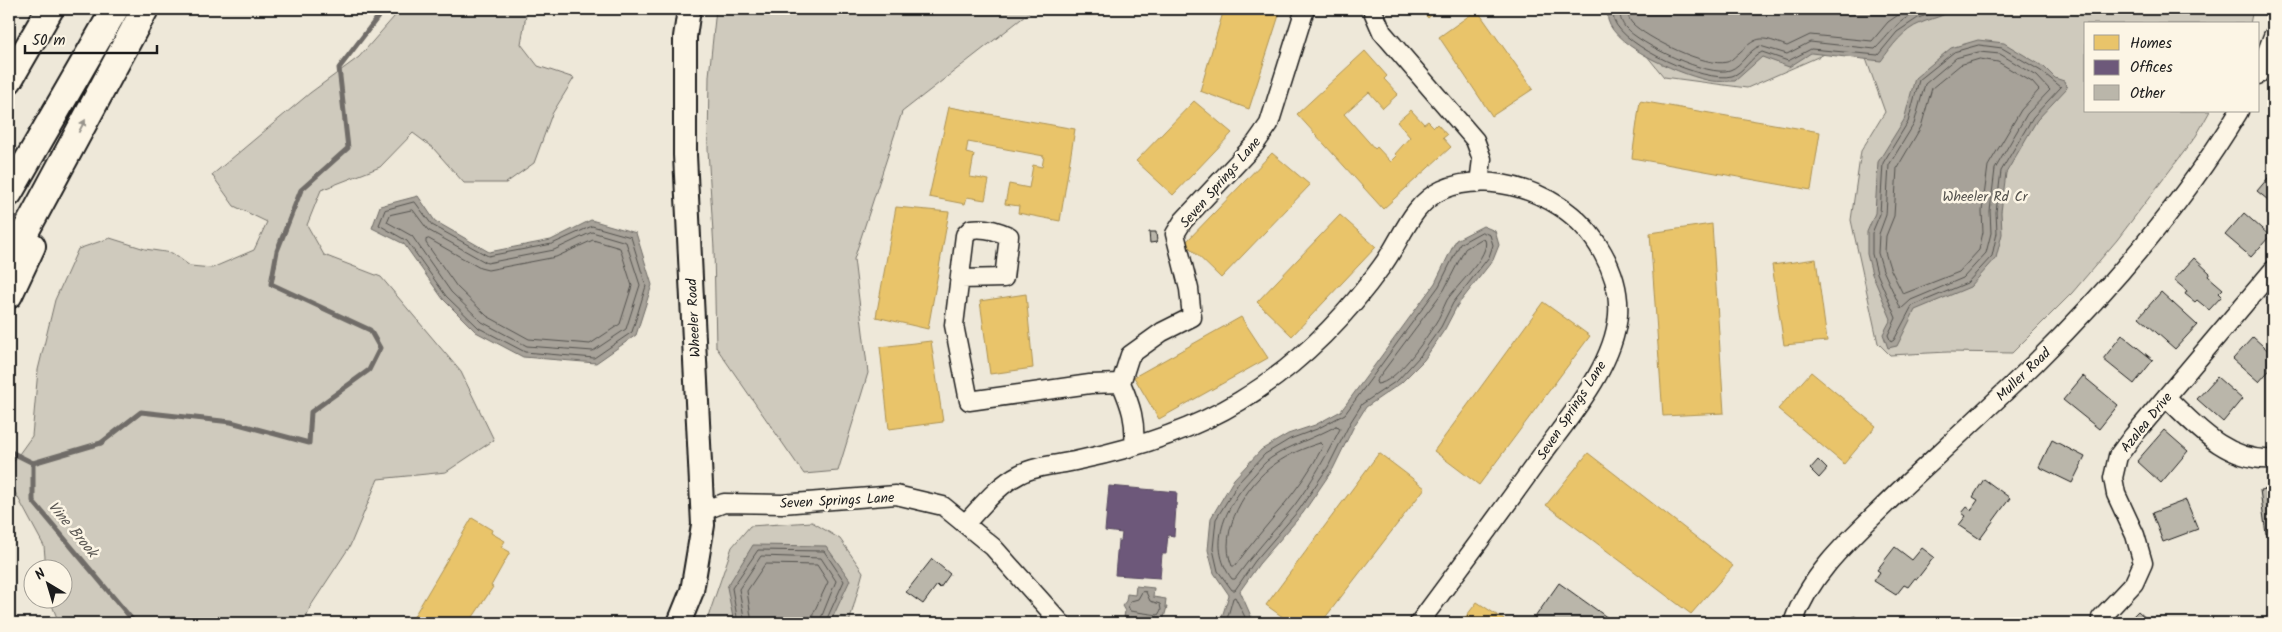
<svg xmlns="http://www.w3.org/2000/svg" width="2282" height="632" viewBox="0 0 2282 632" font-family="Kalam,sans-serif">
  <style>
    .green { fill: #cfcabd; stroke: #76736c }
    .water { fill: #a7a299; stroke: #6f6c67 }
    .homes { fill: #e9c46a; stroke: #ac9253 }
    .offices { fill: #6d597a; stroke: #55475e }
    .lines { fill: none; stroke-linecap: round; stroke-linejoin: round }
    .shore { stroke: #54524e; stroke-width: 1 }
    .stream { stroke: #6f6c67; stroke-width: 5 }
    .building { fill: #bab6aa; stroke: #1c1c1c }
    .minor-casing { stroke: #1c1c1c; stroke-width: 21 }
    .major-casing { stroke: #1c1c1c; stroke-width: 26 }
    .highway-casing { stroke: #1c1c1c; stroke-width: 30 }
    .minor { stroke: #fcf5e5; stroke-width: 18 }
    .major { stroke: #fcf5e5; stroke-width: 22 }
    .highway { stroke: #fcf5e5; stroke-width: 26 }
    .oneway { fill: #97938b }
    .labels { text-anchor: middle; stroke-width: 5; stroke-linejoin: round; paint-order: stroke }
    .street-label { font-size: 14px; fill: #1c1c1c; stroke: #fcf5e5 }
    .park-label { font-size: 14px; fill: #52504c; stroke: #fcf5e5 }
    .water-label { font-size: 15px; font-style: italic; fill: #5b5854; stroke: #fcf5e5 }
  </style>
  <rect width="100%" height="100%" fill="#eee8d9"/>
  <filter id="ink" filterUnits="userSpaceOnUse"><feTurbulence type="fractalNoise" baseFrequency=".02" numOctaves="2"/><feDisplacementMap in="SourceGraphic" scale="10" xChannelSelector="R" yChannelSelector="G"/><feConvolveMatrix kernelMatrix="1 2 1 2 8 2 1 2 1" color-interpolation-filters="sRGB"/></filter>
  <g filter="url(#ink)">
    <path class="green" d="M401,9H527L521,44L538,66L574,78L552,114L534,163L506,183H464L433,148L413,133L380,167L321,190L307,225L324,255L381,277L461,372L494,440L446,472L378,479L350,546L310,607L304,623H59L50,600H62V570L46,569L44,546L9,481V468L32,436L38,370L55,300L78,249L110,238L145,249L172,253L190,266L212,268L254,250L267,222L234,206L212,175L310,93L359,57Z
      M716,9H1034L902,112L854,259L868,373L838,471L804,474L716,347L714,249L708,149L709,76Z
      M1609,9H2253L2250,24H2086V111H2210L2196,136L2117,240L2072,293L2012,353L1948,352L1890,355L1878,343L1851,220L1861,151L1885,112L1859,39L1747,88L1664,77Z
      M812,522L840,539L863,572L849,623H706L732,547L750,526Z"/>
    <path class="water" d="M1609,9H1953C1943,17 1932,18 1921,23C1903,30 1892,46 1881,61L1811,53L1789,67L1762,57L1735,81C1728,81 1719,82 1712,81C1686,77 1615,48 1608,20C1607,17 1609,12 1609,9Z
      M1978,40L2004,43L2044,67L2055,78L2064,81L2067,88L2037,120L2006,173L2001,212L2002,234L1996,258L1970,287L1915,310L1897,346L1888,348L1883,334L1891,319L1872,274L1867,254V232L1875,213L1878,162L1904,120L1915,78L1951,48Z
      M418,196L435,221L489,252L551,240L591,220L636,233L652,285L636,335L596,363L523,357L476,332L443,299L404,244L372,228L380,206Z
      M1483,226L1495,231L1499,245L1493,260L1457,306L1445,329L1424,360L1401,383L1366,407L1354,426L1333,469L1303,513L1259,564L1240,591L1254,623H1220L1229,595L1214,573L1208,550L1211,518L1234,479L1261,450L1288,434L1315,425L1341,411L1435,283L1456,240Z
      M753,545L826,546L850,580L830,623H734L727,587Z
      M1136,586L1154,588L1153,597L1166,599L1165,607H1167L1163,621L1124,617L1125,611L1122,606L1126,601L1127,594L1135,595Z"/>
    <path class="homes" d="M1224,9H1281L1249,109L1200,91Z
      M1420,9H1438L1428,18Z
      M1477,10L1533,89L1492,116L1439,37Z
      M1365,51L1387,76L1384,79L1398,94L1383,108L1369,92L1344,114L1375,149L1377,147L1391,162L1397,156L1395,154L1410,137L1397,122L1411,110L1424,124L1428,121L1434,127L1437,124L1447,135L1443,138L1451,147L1383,209L1297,114Z
      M1194,101L1232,133L1173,195L1136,161Z
      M1640,101L1820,132L1811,190L1632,158Z
      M949,107L1075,129L1060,221L1018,213L1019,206L1005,204L1009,184L1029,188L1033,165L1042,167L1044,156L968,142L966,153L974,155L970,177L989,180L985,200L967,197L965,204L929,197Z
      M1272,153L1310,185L1221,278L1185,243Z
      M896,207L949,212L928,329L876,317Z
      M1340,215L1376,247L1292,336L1257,302Z
      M1712,224L1724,413L1663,416L1650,233Z
      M1816,259L1827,341L1784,345L1772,265Z
      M1026,294L1033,368L990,374L980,301Z
      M1543,302L1590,336L1479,485L1434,451Z
      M1241,317L1268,358L1159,419L1134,377Z
      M931,341L943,422L889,429L880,347Z
      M1811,372L1876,426L1844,464L1778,409Z
      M1379,453L1425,488L1321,623H1291L1266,605Z
      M1588,453L1733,566L1691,614L1546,505Z
      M472,518L492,530L491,533L505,541L501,547L510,552L491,586L493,587L469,623H410Z
      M1477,602L1509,623H1461Z"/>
    <path class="offices" d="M1109,486L1177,492L1174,536L1168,535L1166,554H1162L1160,578L1115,575L1118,541H1121L1122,533L1105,531Z"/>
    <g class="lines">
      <path class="shore" d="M1614,9C1614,12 1613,17 1614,20C1624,47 1704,83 1732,76C1743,73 1751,57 1762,52L1788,61L1811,49L1878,55L1897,32L1918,18L1945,9
        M1620,9C1620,16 1620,20 1625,27C1639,44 1709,78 1730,70C1742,66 1748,50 1760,46L1787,54L1810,42L1875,49C1895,29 1898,17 1928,9
        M1628,9C1628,15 1628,18 1632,23C1646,38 1707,68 1727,62C1731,61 1735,56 1739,53C1759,34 1762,37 1787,46L1810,35L1872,41L1888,22L1907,9
        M1979,45L2002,48L2041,71L2061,87L2033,117L2001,171L1996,212L1997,233L1992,256L1967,283L1912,306L1894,340L1891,342L1888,335L1896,318L1877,273L1872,254V233L1880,214L1883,163L1908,122L1919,80L1954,52Z
        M1979,52L2000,54L2037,76L2050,90L2027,114L1995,169L1990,211L1991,233L1986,253L1963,278L1911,300L1901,309L1883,270L1878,253L1879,234L1886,215L1889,165L1914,124L1925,84L1956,58Z
        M1980,59L1998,62L2032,82L2039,90L2021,110L1988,166L1982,211L1983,232L1979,250L1959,272L1903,294L1890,268L1885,252L1886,236L1894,216L1897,168L1921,127L1932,88L1960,65Z
        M415,202L432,225L488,256L552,244L592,226L631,237L646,286L632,332L594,358L525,352L479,328L446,296L407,241L379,225L385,210Z
        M413,210L428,230L487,263L554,250L592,232L626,242L640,285L626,329L593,351L527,346L482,322L451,292L412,236L387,222L390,215Z
        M1482,232L1490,235L1493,245L1489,257L1453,303L1441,327L1420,356L1398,380L1362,404L1350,423L1328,467L1299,510L1255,561L1235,590H1232L1218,571L1213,549L1216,519L1239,482L1265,454L1290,439L1317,429L1345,414L1439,286L1460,244Z
        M429,239L480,268L488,270L556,257L593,240L620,248L632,286L620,324L590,344L529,339L487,316L457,287L426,243V240Z
        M1482,239L1485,240C1491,255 1456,286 1447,300C1443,308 1440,317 1435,324C1425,340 1396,383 1377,384L1376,381L1444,290L1465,249Z
        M1336,426L1339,427L1340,429C1326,456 1312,482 1294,506C1275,531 1253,553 1235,579H1232C1205,543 1228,502 1255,474C1260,468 1265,462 1271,458C1292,444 1315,438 1336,426Z
        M1320,443L1323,446C1301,491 1264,525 1235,566H1232C1217,532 1247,483 1275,464C1289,454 1304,448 1320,443Z
        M1146,592L1150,601L1160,604L1161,610L1158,615L1130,611L1128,606L1131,601L1138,599L1142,592Z
        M738,623L732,588L758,550L824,551L844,581L825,623
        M745,623L739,589L761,556L821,558L836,581L819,623
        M752,623L747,591L765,564L817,565L828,582L813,614L812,623
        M1226,623L1233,598L1235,597L1248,623"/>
      <path class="stream" d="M9,451L33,463V501L135,623
        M33,463L101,443L141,412L231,422L309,443L311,412L369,370L380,348L370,330L271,284L277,251L301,190L348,148L339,68L384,9"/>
    </g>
    <path class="building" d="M2273,172V204L2257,191Z
      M2244,213L2270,236L2251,257L2225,235Z
      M1149,232H1156L1157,242L1150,243Z
      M2194,258L2210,273L2208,276L2223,289L2219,293L2222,296L2209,310L2197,300L2195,302L2185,294L2187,291L2174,280Z
      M2161,292L2197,325L2175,349L2139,317Z
      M2122,335L2153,360L2134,384L2103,359Z
      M2253,337L2273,355V366L2259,382L2233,359Z
      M2083,376L2118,405L2099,429L2063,400Z
      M2217,377L2242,399L2223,422L2197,399Z
      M2164,430L2188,451L2161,483L2137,461Z
      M2052,440L2085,457L2072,483L2039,467Z
      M1818,460L1827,469L1819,478L1810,469Z
      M1984,479L2010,498L1980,539L1959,525L1966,516L1962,513L1967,507L1971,510L1978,500L1973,497Z
      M2273,488V533L2266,534L2260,490Z
      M2186,500L2198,529L2163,542L2152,513Z
      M1895,547L1912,560L1922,548L1934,557L1917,579L1915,578L1908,587L1904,585L1896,595L1874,581L1880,572L1877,570Z
      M932,559L950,574L940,588L937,585L923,604L906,592Z
      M1559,583L1615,623H1531Z
      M2138,611L2151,623H2126Z
      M1854,616L1867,623H1850Z"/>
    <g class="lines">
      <g class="minor-casing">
        <path id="minor" d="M1372,9L1382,32L1475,140L1482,159L1479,183
          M2258,75L2273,36
          M960,279L1004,278L1009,236C996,230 985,227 971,229L965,235L954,325L969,401L1090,384L1121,383C1131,406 1136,421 1134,446
          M1121,383L1130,355L1162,332L1192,317L1189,289L1175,234L1183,221L1255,144L1269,124L1305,9
          M2166,397C2196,426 2227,462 2273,459
          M703,511L724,503L782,504L896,495L943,506L993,547L1061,623
          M965,524C982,506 998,485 1020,474C1037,465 1060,465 1079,460C1136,448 1191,431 1240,401C1296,367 1344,319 1382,266C1401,241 1411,204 1442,190C1479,174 1526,185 1559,206C1594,228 1621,273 1618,315C1614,367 1568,418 1539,459C1499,515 1459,569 1419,623
          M2101,618L2134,583L2143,563L2135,535L2116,494L2113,478L2118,456L2133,436L2273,270
          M1793,623C1811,570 1859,531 1898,492C1944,449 1990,407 2035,363C2112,287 2183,204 2239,111"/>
      </g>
      <g class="major-casing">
        <path id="major" d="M679,623L692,591L703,525L685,155V37L689,9"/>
      </g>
      <g class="highway-casing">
        <path id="highway" d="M9,80L50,9
          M9,193L115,9
          M9,262L145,9
          M9,295L32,246"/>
      </g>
      <use href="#minor" class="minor"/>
      <use href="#major" class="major"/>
      <use href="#highway" class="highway"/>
    </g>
    <defs><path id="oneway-solid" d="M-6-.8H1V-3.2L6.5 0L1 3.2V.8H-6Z" transform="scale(1.25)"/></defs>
    <use class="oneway" href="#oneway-solid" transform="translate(82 126) rotate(-62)"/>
  </g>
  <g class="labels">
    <g class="street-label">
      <text transform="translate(1220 182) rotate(-49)" y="5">Seven Springs Lane</text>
      <text transform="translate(693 318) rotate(-93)" y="5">Wheeler Road</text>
      <text transform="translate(2023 374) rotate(-44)" y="5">Muller Road</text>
      <text transform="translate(1571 410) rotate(-57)" y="5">Seven Springs Lane</text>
      <text transform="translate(2146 422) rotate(-51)" y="5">Azalea Drive</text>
      <text transform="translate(837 500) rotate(-3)" y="5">Seven Springs Lane</text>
    </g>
    <g class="park-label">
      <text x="1985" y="201">Wheeler Rd Cr</text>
    </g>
    <g class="water-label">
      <text transform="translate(73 529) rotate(50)" y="5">Vine Brook</text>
    </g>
  </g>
  <rect width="2282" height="632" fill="none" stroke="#fcf5e5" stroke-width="30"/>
  <rect x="15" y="15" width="2252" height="602" fill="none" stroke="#1c1c1c" stroke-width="2" filter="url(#ink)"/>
  <rect x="2084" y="22" width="175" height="90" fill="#fcf5e5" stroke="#a29e95"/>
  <rect x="2094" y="35" width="25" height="15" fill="#e9c46a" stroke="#a29e95"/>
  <text x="2130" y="48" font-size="15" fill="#1c1c1c">Homes</text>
  <rect x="2094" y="60" width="25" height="15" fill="#6d597a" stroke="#a29e95"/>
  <text x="2130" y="72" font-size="15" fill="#1c1c1c">Offices</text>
  <rect x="2094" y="85" width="25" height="15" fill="#bab6aa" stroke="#a29e95"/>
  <text x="2130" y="98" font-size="15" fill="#1c1c1c">Other</text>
  <g transform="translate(48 584) rotate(322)"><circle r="24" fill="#fcf5e5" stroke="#a29e95"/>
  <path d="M0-4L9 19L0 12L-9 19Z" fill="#1c1c1c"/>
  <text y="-8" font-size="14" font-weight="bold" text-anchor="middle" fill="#1c1c1c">N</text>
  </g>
  <path d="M25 45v8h132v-8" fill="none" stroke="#1c1c1c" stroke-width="2.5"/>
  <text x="32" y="45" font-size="15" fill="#1c1c1c" stroke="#fcf5e5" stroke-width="4" paint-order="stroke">50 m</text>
</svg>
